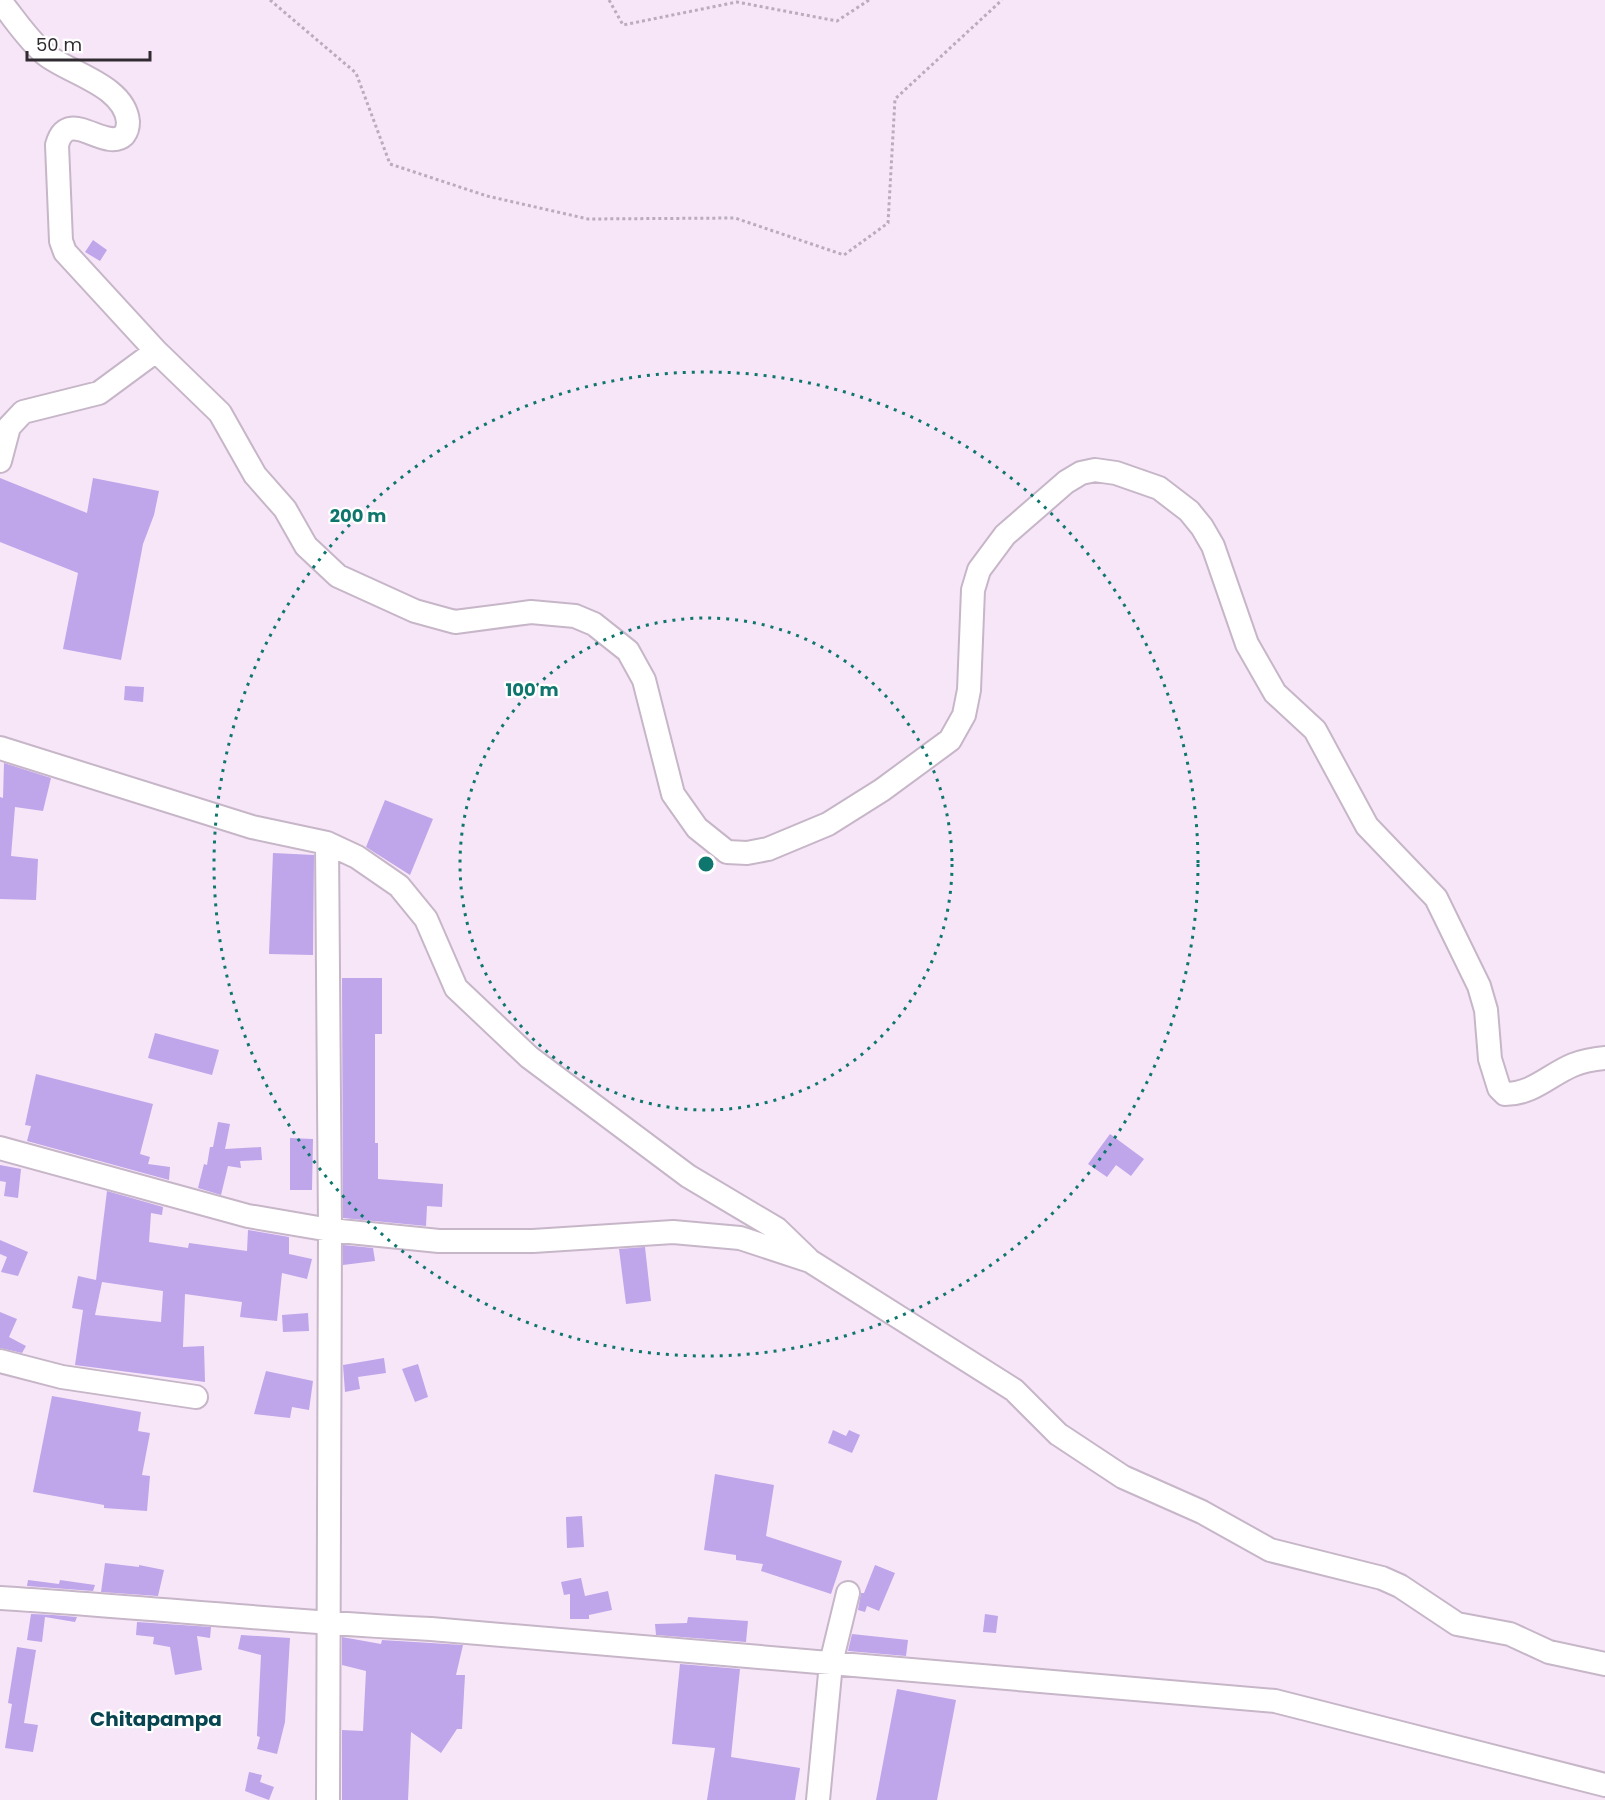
<svg xmlns="http://www.w3.org/2000/svg" width="1605" height="1800" viewBox="0 0 1605 1800" font-family="Poppins,sans-serif">
  <style>
    .building { fill: #bfa5ea; fill-rule: evenodd }
    .lines { fill: none; stroke-linecap: round; stroke-linejoin: round }
    .minor-casing { stroke: #c6b6c8; stroke-width: 26 }
    .path { stroke: #baacbb; stroke-width: 3; stroke-dasharray: 3 3; stroke-linecap: butt }
    .minor { stroke: #fff; stroke-width: 22 }
    .ring { fill: none; stroke: #0f766e; stroke-width: 3; stroke-dasharray: 3 6 }
    .labels { text-anchor: middle; stroke-width: 4.5; stroke-linejoin: round; paint-order: stroke }
    .quarter-label { font-size: 20px; font-weight: bold; fill: #094551; stroke: #fff }
    .centre { fill: #0f766e; stroke: #fff; stroke-width: 3 }
    .ring-label { font-size: 18px; text-anchor: middle; font-weight: bold; fill: #0f766e; stroke: #fff; stroke-width: 4.5; stroke-linejoin: round; paint-order: stroke }
  </style>
  <rect width="100%" height="100%" fill="#f7e6f8"/>
  <path class="building" d="M93,240L107,250L100,261L85,252Z
    M0,478L87,513L93,478L159,491L154,515L143,544L121,660L63,649L78,573L0,542Z
    M125,686L144,687L143,702L124,700Z
    M4,763L51,778L43,811L15,807L11,856L38,859L36,900L0,899V797L3,798Z
    M385,800L433,819L410,875L366,847Z
    M273,853L314,855L313,955L269,954Z
    M342,978H382V1034H375V1143H378V1179L443,1184L442,1207L427,1206L426,1226L343,1218Z
    M155,1033L219,1050L212,1075L148,1058Z
    M36,1074L153,1104L140,1154L150,1157L148,1164L170,1167L169,1180L27,1141L31,1126L25,1125Z
    M218,1122L230,1124L225,1149L261,1147L262,1160L240,1161L241,1168L228,1166L221,1195L198,1188L204,1164L207,1165L210,1147H213Z
    M1110,1134L1144,1159L1131,1176L1116,1165L1107,1177L1088,1164Z
    M290,1138L313,1139L312,1190H290Z
    M0,1165L21,1169L18,1198L4,1196L6,1182L0,1181Z
    M107,1191L163,1207L162,1215L151,1213L149,1242L188,1248L189,1243L247,1251L248,1230L289,1237V1254L312,1259L307,1279L282,1273L277,1321L240,1317L242,1302L185,1294L183,1347L204,1346L205,1382L75,1365L83,1310L72,1308L78,1276L96,1280ZM102,1282L163,1291L161,1322L95,1315Z
    M0,1240L28,1252L18,1276L1,1272L7,1257L0,1254Z
    M343,1245L373,1248L375,1261L343,1265Z
    M645,1247L651,1301L626,1304L619,1249Z
    M0,1312L17,1319L9,1337L26,1346L22,1353L0,1348Z
    M308,1313L309,1331L283,1332L282,1315Z
    M384,1358L386,1373L358,1377L360,1389L345,1392L343,1365Z
    M418,1364L428,1397L415,1402L402,1369Z
    M266,1371L313,1381L309,1410L292,1407L290,1418L254,1414Z
    M52,1396L141,1412L138,1431L150,1433L142,1475L150,1476L147,1511L104,1508V1505L33,1492Z
    M833,1430L846,1436L849,1430L860,1435L852,1453L828,1443Z
    M715,1474L774,1485L766,1536L842,1561L831,1594L761,1571L763,1564L736,1560V1555L704,1550Z
    M582,1516L584,1547L567,1548L566,1517Z
    M105,1563L139,1567V1565L164,1570L158,1596L101,1592Z
    M875,1565L895,1573L879,1611L867,1606L865,1612L858,1610L861,1593H864Z
    M581,1578L585,1596L608,1591L612,1610L589,1615V1619H570V1594L564,1595L561,1582Z
    M28,1580L59,1584L60,1580L95,1585L93,1591L27,1586Z
    M31,1614L53,1615L77,1617L75,1622L45,1617L42,1642L27,1640Z
    M985,1614L998,1616L996,1633L983,1632Z
    M688,1617L748,1621L746,1642L656,1635L655,1624L687,1623Z
    M137,1622L211,1627L210,1638L197,1636L202,1670L175,1675L170,1647L153,1644L154,1637L136,1635Z
    M852,1634L908,1640L906,1656L848,1651Z
    M241,1635L290,1638L285,1722L277,1754L257,1749L260,1737L257,1736L261,1655L238,1649Z
    M342,1637L381,1644L382,1640L463,1645L456,1675H465L462,1729H457L441,1753L411,1732L408,1800H342V1730L363,1731L366,1671L342,1665Z
    M17,1647L36,1650L24,1723L38,1725L33,1752L5,1748L12,1704L8,1703Z
    M680,1664L740,1669L731,1757L800,1768L795,1800H707L715,1748L672,1744Z
    M897,1689L956,1700L937,1800H876Z
    M249,1772L262,1775L260,1782L274,1787L269,1800L245,1791Z"/>
  <g class="lines">
    <g class="minor-casing">
      <path id="minor" d="M0,1C14,18 28,40 45,54C68,73 125,85 128,122C128,126 127,131 124,135C105,153 68,105 57,145L61,241L65,252L156,351
        M0,461L9,427L23,412L99,393L156,351L220,413L255,475L285,509L306,546L338,576L415,611L455,622L531,612L575,616L594,624L628,651L644,680L673,794L697,828L727,852L747,853L768,849L828,824L882,790L950,740L964,715L969,690L973,590L979,570L1005,535L1066,482L1081,473L1095,470L1116,473L1159,488L1189,511L1202,527L1213,546L1247,644L1275,693L1315,730L1367,826L1436,898L1479,986L1486,1010L1490,1059L1499,1088L1505,1094C1533,1094 1549,1075 1573,1065C1583,1061 1594,1059 1605,1058
        M0,748L252,827L327,843L357,857L399,886L426,919L456,988L529,1057L688,1176L777,1229L808,1259
        M327,843L330,1230L328,1800
        M0,1148L248,1216L330,1230L439,1241H533L673,1232L740,1238L810,1261L1014,1390L1058,1434L1123,1477L1202,1512L1270,1550L1382,1578L1400,1586L1457,1624L1510,1634L1549,1652L1605,1664
        M0,1361L62,1377L196,1397
        M0,1598C144,1607 287,1622 431,1629L1275,1701L1605,1785
        M818,1800L831,1663L848,1593"/>
    </g>
    <path class="path" d="M270,0L356,73L390,164L487,196L588,219L735,218L844,255L888,223L895,99L1002,0
      M609,0L623,25L737,2L837,21L869,0"/>
    <use href="#minor" class="minor"/>
  </g>
  <g class="ring">
    <circle cx="706" cy="864" r="246"/>
    <circle cx="706" cy="864" r="492"/>
  </g>
  <g class="labels">
    <g class="quarter-label">
      <text x="156" y="1726">Chitapampa</text>
    </g>
  </g>
  <circle cx="706" cy="864" r="9" class="centre"/>
  <g class="ring-label">
    <text x="358" y="522">200 m</text>
    <text x="532" y="696">100 m</text>
  </g>
  <path d="M27 51v9h123v-9" fill="none" stroke="#302a31" stroke-width="3"/>
  <text x="36" y="51" font-size="18" fill="#302a31" stroke="#ffffff" stroke-width="4.5" paint-order="stroke">50 m</text>
</svg>
